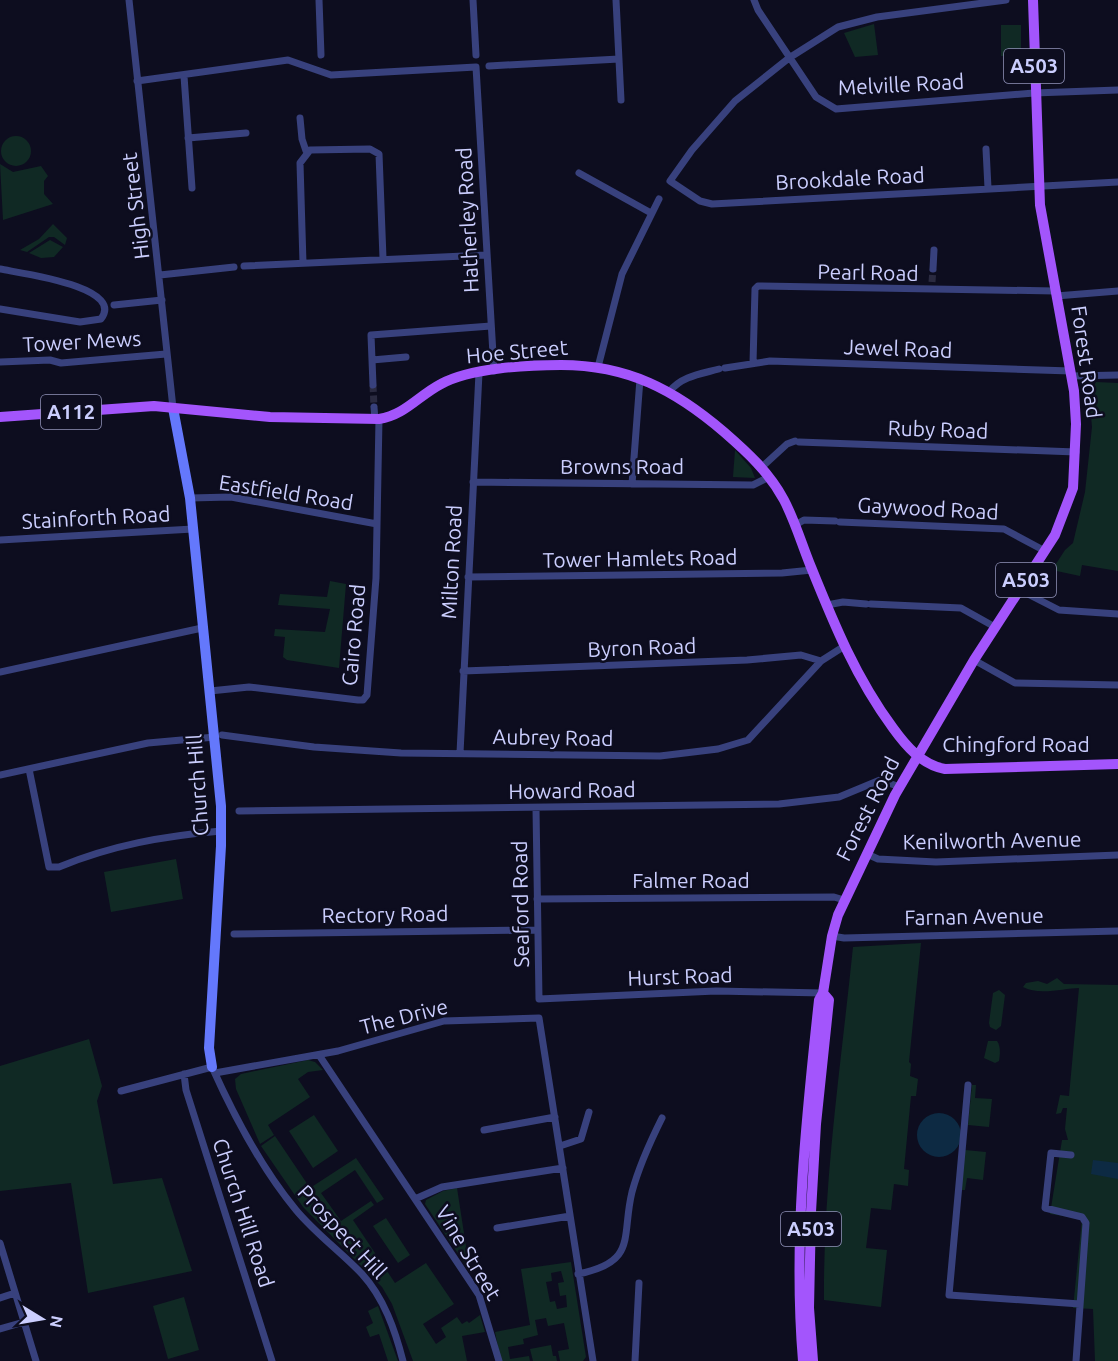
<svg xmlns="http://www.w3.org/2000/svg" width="1118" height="1361" viewBox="0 0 1118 1361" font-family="Ubuntu,sans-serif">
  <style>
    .green { fill: #102924; fill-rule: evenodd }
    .water { fill: #0d2a43 }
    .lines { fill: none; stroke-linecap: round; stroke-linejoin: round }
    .street-tunnel { stroke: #2a2a40; stroke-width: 7; stroke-dasharray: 7 3.5; stroke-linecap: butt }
    .street { stroke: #38417d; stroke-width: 7 }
    .secondary { stroke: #6478fc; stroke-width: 10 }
    .primary { stroke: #a355fc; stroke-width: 10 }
    .labels { text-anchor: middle; stroke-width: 5; stroke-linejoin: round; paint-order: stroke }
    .shield { fill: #0d0d1f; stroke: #9294bb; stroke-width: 1.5 }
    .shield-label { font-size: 20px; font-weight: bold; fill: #cbcefe }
    .street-label { font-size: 21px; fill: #cbcefe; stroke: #0d0d1f }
  </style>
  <rect width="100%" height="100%" fill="#0d0d1f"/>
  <path class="green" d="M874,24L878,55L855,57L844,33Z
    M1001,25H1021V56H1001Z
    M1 151a15 15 0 1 1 30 0a15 15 0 1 1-30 0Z
    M0,164L13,172L41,166L48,176L44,181V194L53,204L3,220Z
    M53,224L67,238L65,245L54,237H49L27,252L20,250L39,239Z
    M50,240L63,247L54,257L41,258L29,253Z
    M1096,382L1118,383V571L1082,565L1080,576L1052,570L1065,550L1073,543L1085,492L1092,427L1089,394Z
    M735,450L751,468L755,478L733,477Z
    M330,581L346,584L339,668L287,660L283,657L285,637L274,636L275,629L325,632L330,609L278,605L280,594L327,597Z
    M176,859L183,899L111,912L104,872Z
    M921,943L909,1062L911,1064L910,1076L918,1079L916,1096H911L904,1169L909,1170L908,1186L894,1184L891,1210L871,1208L866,1248L887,1250L881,1307L824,1300C823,1182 841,1065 853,947Z
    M1057,978L1064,984L1118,985V1361H1095L1093,1309L1073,1308L1082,1219L1050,1214L1062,1140H1068L1065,1129L1067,1108H1063L1061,1113L1056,1114L1060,1095L1069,1096L1079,988C1065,988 1039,996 1023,987L1026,983L1038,981L1047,984Z
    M999,990L1005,995L1001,1026L996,1030L990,1027L989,1023L993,993Z
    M89,1039L102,1086L97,1101L113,1184L162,1178L192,1271L88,1293L71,1183L0,1191V1066Z
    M988,1041H997C1001,1046 1000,1055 999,1061L995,1063L984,1058Z
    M308,1060L315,1062L323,1070L308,1072L298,1079L310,1097L268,1125L274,1135L260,1144L236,1089L235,1079L241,1074Z
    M972,1085H976L975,1098L992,1099L989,1127L968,1125Z
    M314,1115L338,1151L313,1168L289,1131Z
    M275,1136L310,1188L356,1158L384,1199L377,1203L355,1170L321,1193L341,1221L371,1201L374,1205L353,1220L395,1283L426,1263L454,1304L423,1324L436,1344L446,1337L441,1328L457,1317L462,1324L467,1321L469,1323L480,1315L485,1332L462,1336L467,1361H413L392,1304L382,1287L303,1207L261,1146Z
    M965,1150L986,1152L983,1180L967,1178L965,1190H961Z
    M457,1188L469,1266L467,1267L425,1204L426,1200L443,1191Z
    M386,1218L410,1255L398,1263L373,1226Z
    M571,1262L586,1357L583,1361H560L558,1351L569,1349L564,1323L548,1326L546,1318L535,1320L538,1335L523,1339L524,1344L508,1347L510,1359L529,1356L530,1361H501L495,1332L530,1325L521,1269ZM561,1271L564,1282L558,1283L560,1296L566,1295L567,1307L557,1309L555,1301L550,1302L546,1282L552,1281L551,1273Z
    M184,1297L199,1350L168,1359L153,1306Z
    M378,1306L398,1361H388L379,1334L370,1337L366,1327L373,1323L368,1311Z
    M551,1345L553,1356H556L557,1361H533L530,1349Z"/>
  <path class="water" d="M917 1135a22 22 0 1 1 44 0a22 22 0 1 1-44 0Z
    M1093,1160L1118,1163V1179L1091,1174Z"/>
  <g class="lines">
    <path class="street-tunnel" d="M932,282L933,269
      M373,385L374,407"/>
    <path class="street" d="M129,0L173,408
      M319,0L321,55
      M473,0L476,55
      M616,0L621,100
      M754,0L758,10L816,97L836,109L1034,93L1118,90
      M1006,0L877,17L838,27L789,58L735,101L692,150L670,181L700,201L712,204L1118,182
      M489,66L619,59
      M184,76L192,188
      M137,81L288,60L331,75L476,67L494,371
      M300,118L302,139L306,151
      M188,138L246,133
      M986,149L988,188
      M579,173L651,213
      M303,263L300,163L310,150L370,149L379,154L383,258
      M244,266L486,255
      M0,269C18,273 126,286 101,319L80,322L0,309
      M933,269L934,250
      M160,275L234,267
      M1056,296L1118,291
      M114,305L162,300
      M372,360L406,357
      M0,362L50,360L61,363L166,354
      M753,363L755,289L758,286L1055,291
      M598,367L622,274L659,199
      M725,368L770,361L1071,371
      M1072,376L1118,375
      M373,385L371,335L491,326
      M670,391C682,376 701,374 719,369
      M374,407L375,420
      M799,442L1076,452
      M762,467L787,444L795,441
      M473,482L753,485L769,477
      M632,484L640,379
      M190,498L231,497L377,524
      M840,522L1004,529L1045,551
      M795,525L804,520L835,521
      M0,540L193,529
      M468,577L782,573L812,570
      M1020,590L1059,610L1118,614
      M871,604L961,608L995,627
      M827,605L843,602L866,604
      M974,660L1015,683L1118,685
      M463,671L747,660L801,655L821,661
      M0,672L202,628
      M210,691L249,687L358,700H363L367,695L376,578L379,419
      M222,735L314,747L401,753L660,756L718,749L748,740L821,661L843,647
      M460,753L479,373
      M29,769L49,867H59C112,845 164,836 221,831
      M0,775L148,743L215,737
      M536,809L539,999L716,991L823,993
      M239,811L779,804L839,797L880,780L900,787
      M867,854L878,859L936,862L1118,855
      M537,899L834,897L844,900
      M234,934L537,930
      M832,936L844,938L1118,931
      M319,1055L479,1295L499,1361
      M215,1073L338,1051L444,1021L539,1018L593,1361
      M184,1074L186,1090L272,1361
      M968,1085L949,1295L1080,1304
      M121,1091L212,1067C234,1116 261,1168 296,1210C316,1234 341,1252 362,1274C384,1298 395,1330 403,1361
      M484,1130L555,1117
      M560,1146L581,1139L589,1112
      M1071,1155L1051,1153L1045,1208L1082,1217L1086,1223L1076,1361
      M415,1199L442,1187L563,1168
      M497,1228L570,1216
      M0,1243L36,1361
      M578,1274C638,1262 621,1237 632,1192C639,1166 650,1142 662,1118
      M0,1298L15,1293
      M0,1329L24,1322
      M635,1361L639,1283"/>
    <path class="secondary" d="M173,408L190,498L221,806V846L209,1048L212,1067"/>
    <path class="primary" d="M0,417L154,406L270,417L379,419C405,415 418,396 441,384C470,368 527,365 561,365C628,365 675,390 724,432C747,452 769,472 784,500C795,521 802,545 811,567C834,624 856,678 893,728C906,746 922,765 945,769L1118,764
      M803,1361C793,1241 806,1120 819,1000L823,993L832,936L838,915L895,795L974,660L1055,535L1073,488L1076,424L1074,391L1040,205L1033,0
      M813,1361L809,1308L811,1212L816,1124L829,1000L823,993"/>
  </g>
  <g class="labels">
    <g class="shield">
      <rect x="1004" y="49" width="60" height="34" rx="4.5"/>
      <rect x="41" y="395" width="60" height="34" rx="4.5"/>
      <rect x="996" y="563" width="60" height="34" rx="4.5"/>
      <rect x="781" y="1212" width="60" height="34" rx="4.5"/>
    </g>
    <g class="shield-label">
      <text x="1034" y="73">A503</text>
      <text x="71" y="419">A112</text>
      <text x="1026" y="587">A503</text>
      <text x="811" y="1236">A503</text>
    </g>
    <g class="street-label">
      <text transform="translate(901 85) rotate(-3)" y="7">Melville Road</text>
      <text transform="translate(850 179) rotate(-3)" y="7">Brookdale Road</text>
      <text transform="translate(136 206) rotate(-97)" y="7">High Street</text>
      <text transform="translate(468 220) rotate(-93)" y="7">Hatherley Road</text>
      <text transform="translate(868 273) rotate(1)" y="7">Pearl Road</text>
      <text transform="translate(82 342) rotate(-3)" y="7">Tower Mews</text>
      <text transform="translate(898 349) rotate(2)" y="7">Jewel Road</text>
      <text transform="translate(517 352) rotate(-5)" y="7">Hoe Street</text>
      <text transform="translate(1086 362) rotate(82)" y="7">Forest Road</text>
      <text transform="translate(938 430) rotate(2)" y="7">Ruby Road</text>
      <text x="622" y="474">Browns Road</text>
      <text transform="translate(286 493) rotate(9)" y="7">Eastfield Road</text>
      <text transform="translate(928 509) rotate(3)" y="7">Gaywood Road</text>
      <text transform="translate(96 518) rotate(-3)" y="7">Stainforth Road</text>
      <text transform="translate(640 559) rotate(-1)" y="7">Tower Hamlets Road</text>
      <text transform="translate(452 562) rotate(-87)" y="7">Milton Road</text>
      <text transform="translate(354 635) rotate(-85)" y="7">Cairo Road</text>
      <text transform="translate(642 648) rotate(-2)" y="7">Byron Road</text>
      <text transform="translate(553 738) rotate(1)" y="7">Aubrey Road</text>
      <text x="1016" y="752">Chingford Road</text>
      <text transform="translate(198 785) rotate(-94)" y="7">Church Hill</text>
      <text transform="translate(572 791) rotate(-1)" y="7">Howard Road</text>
      <text transform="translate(868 809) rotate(-63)" y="7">Forest Road</text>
      <text transform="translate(992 841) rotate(-1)" y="7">Kenilworth Avenue</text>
      <text x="691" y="888">Falmer Road</text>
      <text transform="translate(521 904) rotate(-91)" y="7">Seaford Road</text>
      <text transform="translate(385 915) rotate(-1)" y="7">Rectory Road</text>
      <text transform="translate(974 917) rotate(-1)" y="7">Farnan Avenue</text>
      <text transform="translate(680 977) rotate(-2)" y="7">Hurst Road</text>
      <text transform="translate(404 1017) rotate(-14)" y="7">The Drive</text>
      <text transform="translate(243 1213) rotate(72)" y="7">Church Hill Road</text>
      <text transform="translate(342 1232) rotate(47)" y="7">Prospect Hill</text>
      <text transform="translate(468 1253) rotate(59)" y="7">Vine Street</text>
    </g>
  </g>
  <g transform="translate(42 1319) rotate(101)" stroke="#0d0d1f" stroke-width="4.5" paint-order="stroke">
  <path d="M0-4.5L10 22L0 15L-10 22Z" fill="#cbcefe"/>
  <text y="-9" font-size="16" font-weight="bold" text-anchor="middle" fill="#cbcefe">N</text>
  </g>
</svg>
